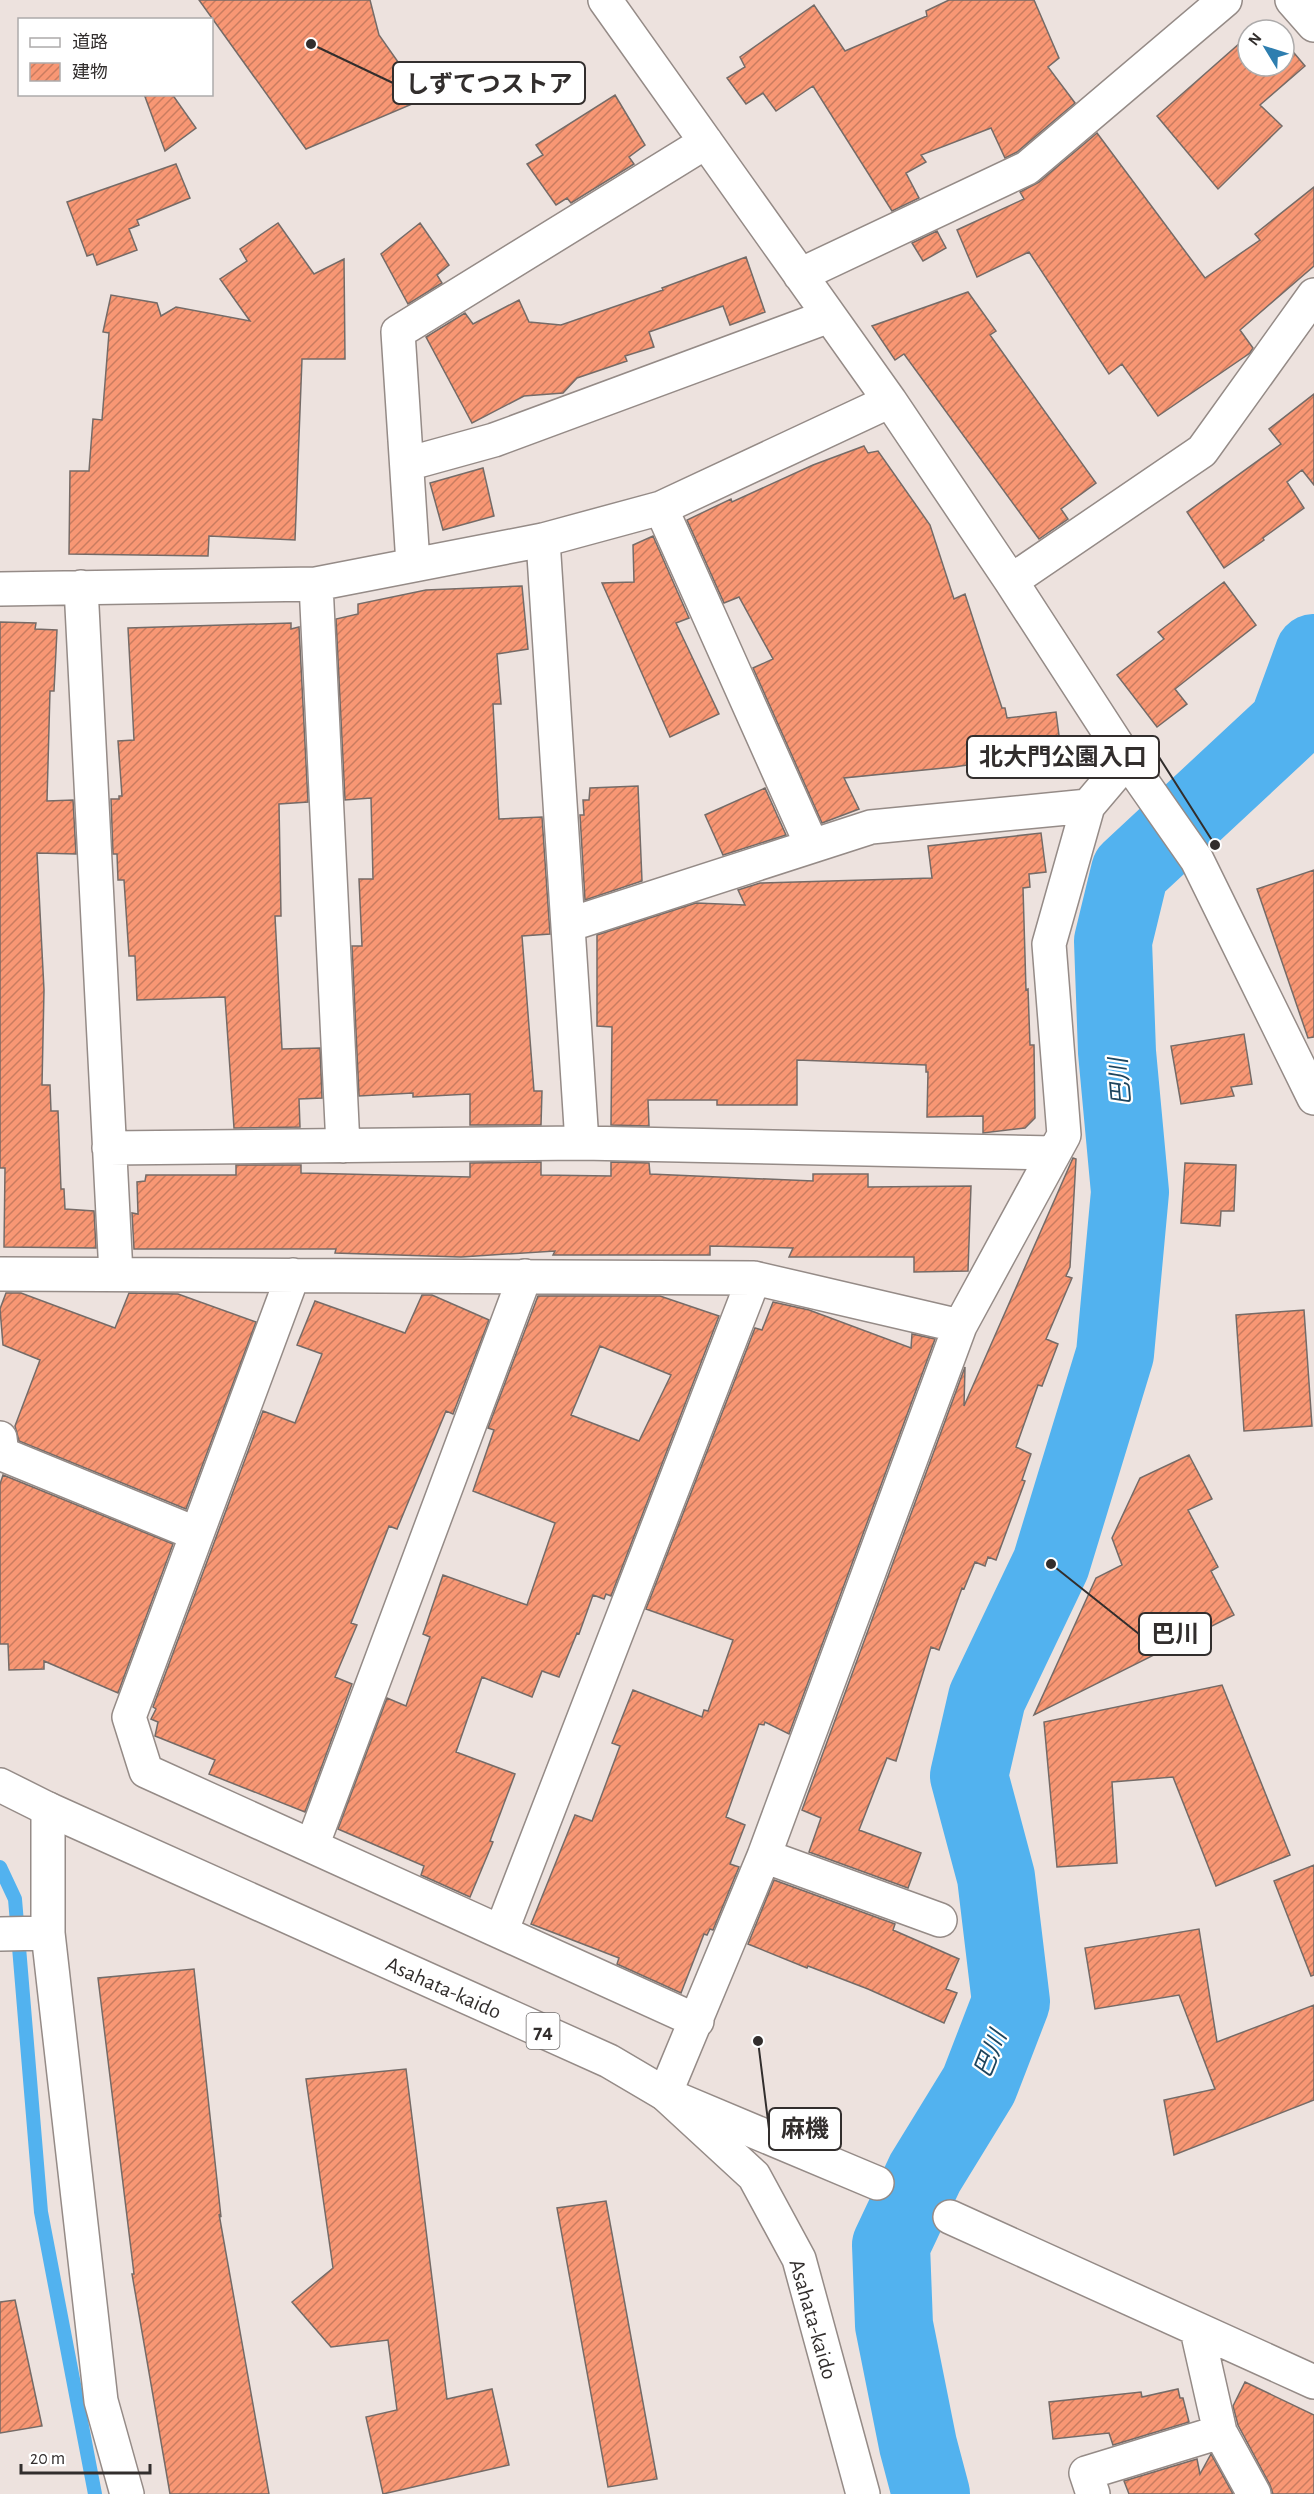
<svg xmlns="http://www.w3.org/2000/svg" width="1314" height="2494" viewBox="0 0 1314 2494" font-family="'Alegreya Sans','Noto Sans JP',sans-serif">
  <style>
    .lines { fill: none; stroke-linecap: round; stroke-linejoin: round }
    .stream { stroke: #52b2ef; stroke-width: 14 }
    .river { stroke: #52b2ef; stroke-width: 78 }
    .building { fill: url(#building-hatch); stroke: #756b67; stroke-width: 1.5; fill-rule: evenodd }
    .minor-casing { stroke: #958b87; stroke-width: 36 }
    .major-casing { stroke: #958b87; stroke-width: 36 }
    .minor { stroke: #fff; stroke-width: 33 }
    .major { stroke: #fff; stroke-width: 33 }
    .labels { text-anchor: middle; stroke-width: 4.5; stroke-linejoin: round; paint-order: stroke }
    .shield { fill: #fff; stroke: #706d6c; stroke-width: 1.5 }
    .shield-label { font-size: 21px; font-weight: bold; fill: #322e2d }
    .street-label { font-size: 22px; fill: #322e2d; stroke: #fff }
    .water-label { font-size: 24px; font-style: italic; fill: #1d455e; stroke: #fff }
    .leader { fill: none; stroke: #322e2d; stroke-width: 2 }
    .callout-dot { fill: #322e2d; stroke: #fff; stroke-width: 2 }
    .callout { fill: #fff; stroke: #322e2d; stroke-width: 2 }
    .callout-label { font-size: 24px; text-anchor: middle; font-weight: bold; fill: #322e2d }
  </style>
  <defs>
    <pattern id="building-hatch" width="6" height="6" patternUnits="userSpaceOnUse" patternTransform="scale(1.5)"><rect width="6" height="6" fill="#f89774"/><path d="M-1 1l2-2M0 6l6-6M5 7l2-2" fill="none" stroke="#c97c60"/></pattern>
  </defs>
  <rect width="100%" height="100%" fill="#ede2de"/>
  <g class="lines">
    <path class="stream" d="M0,1867L15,1899L41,2212L95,2494"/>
    <path class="river" d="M931,2494L918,2445L894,2325L891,2245L925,2173L979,2085L1011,2002L996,1877L969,1776L987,1698L1051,1564L1115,1354L1130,1192L1117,1052L1113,941L1130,871L1288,724L1314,653"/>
  </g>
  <path class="building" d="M199,0H370L379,35L424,99L306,149Z
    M949,0H1034L1059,58L1048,67L1075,103L1017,152L1005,158L991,128L921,155L926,162L906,173L919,198L892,211L813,86L776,111L763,93L746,104L727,78L745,67L740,57L814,5L845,51L927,16L926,11Z
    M1248,36V66H1284V41L1305,66L1260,105L1282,126L1218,189L1157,116Z
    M144,94H172L196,128L165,151Z
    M615,95L645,145L629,157L634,164L571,203L567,198L556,205L527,164L543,155L536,145Z
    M1097,133L1205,278L1260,240L1255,234L1314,187V266L1240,330L1253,348L1250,353L1158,416L1122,364L1109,374L1029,252L977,277L957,230L1024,199L1020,192L1039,182Z
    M176,164L190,198L137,220L139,225L129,229L137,250L97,265L93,254L87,256L67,202Z
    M278,223L314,274L344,259L345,359H302L295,540L209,536L208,556L69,554L70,471H89L93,419L102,420L109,333L103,332L111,295L157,303L161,316L176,307L250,321L220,279L247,261L240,249Z
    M420,223L449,265L437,275L442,283L408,304L381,254Z
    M937,231L946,248L923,261L912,243Z
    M746,257L765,312L730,325L723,306L649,332L654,347L625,356L627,361L577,378L563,393L524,396L472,423L426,337L465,313L473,324L519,300L529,322L561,325L663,290L662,288Z
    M968,292L996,331L990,335L1096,483L1061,509L1068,519L1039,539L904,354L895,360L872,326Z
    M1314,394V485L1302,470L1287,482L1304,508L1263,538L1264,540L1224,568L1187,512L1281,444L1269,429Z
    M864,446L868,453L878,451L930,525L954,599L965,594L1002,708H1005L1007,718L1056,712L1061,751L954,767L844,778L859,809L822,823L753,668L773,659L739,597L724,603L687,520L731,499L732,502L813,465Z
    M483,468L494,516L443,530L430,483Z
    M653,536L689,618L676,623L719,714L670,737L602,583L634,582L633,545Z
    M1224,582L1256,625L1175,689L1187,704L1157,727L1117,675L1164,639L1158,632Z
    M522,586L528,649L497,654L501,704H493L499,819L542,817L550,934L522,936L534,1091H542L541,1125H470V1094L413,1097V1093L359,1096L352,946H362L359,879H373L371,798L345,800L336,619L358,614V604L426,590Z
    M0,622L36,623L35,629L57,630L54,691H50L47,801L73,800L76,854L37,853L44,990L42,1085H50L51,1111H58L61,1189H64L65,1209L94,1211L96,1248L4,1247L5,1168H0Z
    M291,623V629L299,627L308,802L279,804L281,916H275L282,1049L320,1048L322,1098L299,1099L300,1127L234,1128L225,997L137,1000L135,956H129L124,880H118L117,854H113L111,799H119V796H122L118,741L134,740L128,628Z
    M638,786L642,881L585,900L580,815H584L583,800H589L590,788Z
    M765,788L786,835L723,855L705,815Z
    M1041,833L1046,872L1029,874L1030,887L1023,888L1026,990L1028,989L1030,1045H1034L1035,1118L1025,1128L983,1133V1116L927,1117L928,1072H926V1065L797,1060V1105H717V1100H648L649,1126L611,1125L612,1027L597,1026V935L696,903L745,905L738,890L760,883L932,878L928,846Z
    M1314,870V1037L1308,1038L1257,889Z
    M1244,1034L1252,1084L1231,1087L1234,1096L1181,1104L1171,1046Z
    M1073,1158L1076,1159L1070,1267L1066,1276L1072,1278L1046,1339L1058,1344L1042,1386L1038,1385L1016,1447L1031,1454L1022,1480L1025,1481L996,1560L988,1557L985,1566L975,1562L964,1589L962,1588L939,1650L931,1647L896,1761L887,1758L859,1830L921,1853L908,1888L809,1852L821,1818L802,1810L965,1367L964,1406Z
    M541,1162V1175L611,1176V1162L649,1163L650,1174L813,1181V1174H868V1187L971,1186L968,1271L914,1272V1257H789L793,1248L710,1246V1255H553L555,1251L461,1257L335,1253L336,1249H134L132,1213L138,1214L137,1182L145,1181L146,1175H236V1165H301V1173L470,1177V1163Z
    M1185,1163L1236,1165L1234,1211H1221L1220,1226L1181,1223Z
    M6,1293H21L115,1328L129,1293L178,1294L256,1322L186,1509L19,1441L15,1426L40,1360L3,1345L0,1309Z
    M422,1295H432L489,1320L453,1414L446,1411L397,1529L389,1526L351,1623L357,1625L335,1677L352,1684L305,1812L209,1774L215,1760L155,1736L158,1722L151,1719L156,1709L153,1707L263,1411L295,1423L322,1354L297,1345L315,1301L405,1333Z
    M538,1296H660L719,1316L611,1596L606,1594L604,1599L593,1595L579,1634L577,1633L559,1677L542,1671L532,1697L482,1677L456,1752L515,1774L490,1841L493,1842L470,1897L421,1875L424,1866L338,1829L387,1698L406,1706L430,1637L423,1634L443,1575L527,1605L555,1523L473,1491L494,1430L488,1428ZM600,1346L671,1375L639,1441L571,1415Z
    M773,1302L809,1310L911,1348L912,1334L935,1339L789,1734L765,1722L764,1725L759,1724L726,1817L745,1825L730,1864L739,1867L713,1930L710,1929L707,1935L704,1934L681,1993L617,1964L619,1958L531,1924L575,1815L592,1821L620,1746L612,1743L633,1690L702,1717L704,1710L708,1711L733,1640L646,1609L755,1328L762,1330Z
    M1304,1310L1312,1426L1244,1431L1236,1315Z
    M1189,1455L1212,1499L1188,1510L1218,1567L1211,1571L1234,1615L1034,1715L1096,1578L1122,1565L1112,1538L1140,1478Z
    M3,1475L173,1544L118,1693L44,1661V1669L9,1670L8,1644H0V1484Z
    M1222,1685L1290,1855L1216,1886L1173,1777L1112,1782L1117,1863L1057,1867L1044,1722Z
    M1314,1865V1975L1311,1976L1274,1881Z
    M774,1880L895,1924L893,1930L959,1959L946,1989L957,1993L944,2023L868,1989L808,1966L807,1968L748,1944Z
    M1199,1929L1217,2042L1314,2005V2100L1174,2155L1164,2100L1215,2089L1179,1995L1095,2009L1085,1948Z
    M194,1969L221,2217L219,2214L269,2494H170L132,2274H134L98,1978Z
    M406,2069L447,2399L492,2389L509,2465L383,2494L366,2417L397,2410L388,2340L331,2347L292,2302L333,2268L306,2079Z
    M606,2201L657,2479L608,2487L557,2208Z
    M15,2300L42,2426L0,2433V2302Z
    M1245,2382L1314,2415V2494H1273L1270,2485L1238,2425L1233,2406Z
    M1178,2389L1180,2398H1183L1189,2422L1113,2445L1109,2433L1053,2439L1049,2402L1141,2392L1142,2397Z
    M1211,2454L1233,2494H1129L1124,2481L1197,2459L1200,2474Z"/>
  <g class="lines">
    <g class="minor-casing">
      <path id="minor" d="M605,0L890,401L1011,581L1127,760L1197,860L1314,1098
        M1292,0L1314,25
        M800,275L1027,168L1225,0
        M407,464L494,440L829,316
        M661,508L812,846
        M543,540L582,1143
        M413,564L398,332L706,142
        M1011,581L1202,451L1314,295
        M316,584L343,1146
        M81,587L116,1274
        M0,589L316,584L543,540L661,508L890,401
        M568,925L871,827L1088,806
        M109,1148L582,1143L1054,1153
        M0,1274L754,1278L960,1326
        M293,1275L129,1717L146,1771L697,2021
        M0,1438L2,1454L197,1534
        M48,1809V1933L101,2401L127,2494
        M312,1846L525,1276
        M764,1856L940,1920
        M501,1932L754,1278
        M0,1934L48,1933
        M877,2183L665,2094L764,1856L960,1326L1064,1135L1049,944L1088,806L1127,760
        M950,2217L1314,2382
        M1197,2330L1220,2432L1254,2494
        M1093,2494L1086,2473L1220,2432"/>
    </g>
    <g class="major-casing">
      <path id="major" d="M0,1785L48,1809L609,2061L665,2094L754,2176L799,2259L863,2494"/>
    </g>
    <use href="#minor" class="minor"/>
    <use href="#major" class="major"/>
  </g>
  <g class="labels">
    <rect class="shield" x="526.5" y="2013" width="33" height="36" rx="4.5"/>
    <g class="shield-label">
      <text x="543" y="2038">74</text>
    </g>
    <g class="street-label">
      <text transform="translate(444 1987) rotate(24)" y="8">Asahata-kaido</text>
      <text transform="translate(814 2319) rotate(74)" y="8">Asahata-kaido</text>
    </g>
    <g class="water-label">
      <text transform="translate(1120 1082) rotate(-95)" y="8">巴川</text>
      <text transform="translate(990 2054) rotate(-68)" y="8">巴川</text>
    </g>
  </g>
  <path class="leader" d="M311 44L393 83M1215 845L1159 757M1051 1564L1139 1634M758 2041L769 2129"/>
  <g class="callout-dot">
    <circle cx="311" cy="44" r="6"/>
    <circle cx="1215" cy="845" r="6"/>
    <circle cx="1051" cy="1564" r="6"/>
    <circle cx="758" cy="2041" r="6"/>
  </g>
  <g class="callout">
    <rect x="393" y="62" width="192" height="42" rx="6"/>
    <rect x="967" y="736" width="192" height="42" rx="6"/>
    <rect x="1139" y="1613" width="72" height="42" rx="6"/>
    <rect x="769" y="2108" width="72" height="42" rx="6"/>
  </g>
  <g class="callout-label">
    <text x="489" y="92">しずてつストア</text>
    <text x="1063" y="765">北大門公園入口</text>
    <text x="1175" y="1642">巴川</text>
    <text x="805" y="2137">麻機</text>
  </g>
  <rect x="18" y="18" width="195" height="78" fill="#ffffff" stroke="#adabab" stroke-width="1.5"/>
  <rect x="30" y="38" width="30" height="9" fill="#ffffff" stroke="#adabab" stroke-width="1.5"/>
  <text x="72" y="48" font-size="18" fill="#322e2d">道路</text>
  <rect x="30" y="63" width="30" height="18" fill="url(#building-hatch)" stroke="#adabab" stroke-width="1.5"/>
  <text x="72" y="78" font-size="18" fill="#322e2d">建物</text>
  <g transform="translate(1266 48) rotate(308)"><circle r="28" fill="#ffffff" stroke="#adabab" stroke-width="1.5"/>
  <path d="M0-4.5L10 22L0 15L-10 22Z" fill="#2e7eaf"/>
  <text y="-9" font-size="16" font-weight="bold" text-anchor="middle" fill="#322e2d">N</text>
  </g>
  <path d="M21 2464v9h129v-9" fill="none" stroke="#322e2d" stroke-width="3"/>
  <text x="30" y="2464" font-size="18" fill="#322e2d" stroke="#ffffff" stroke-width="4.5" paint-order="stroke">20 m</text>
</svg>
